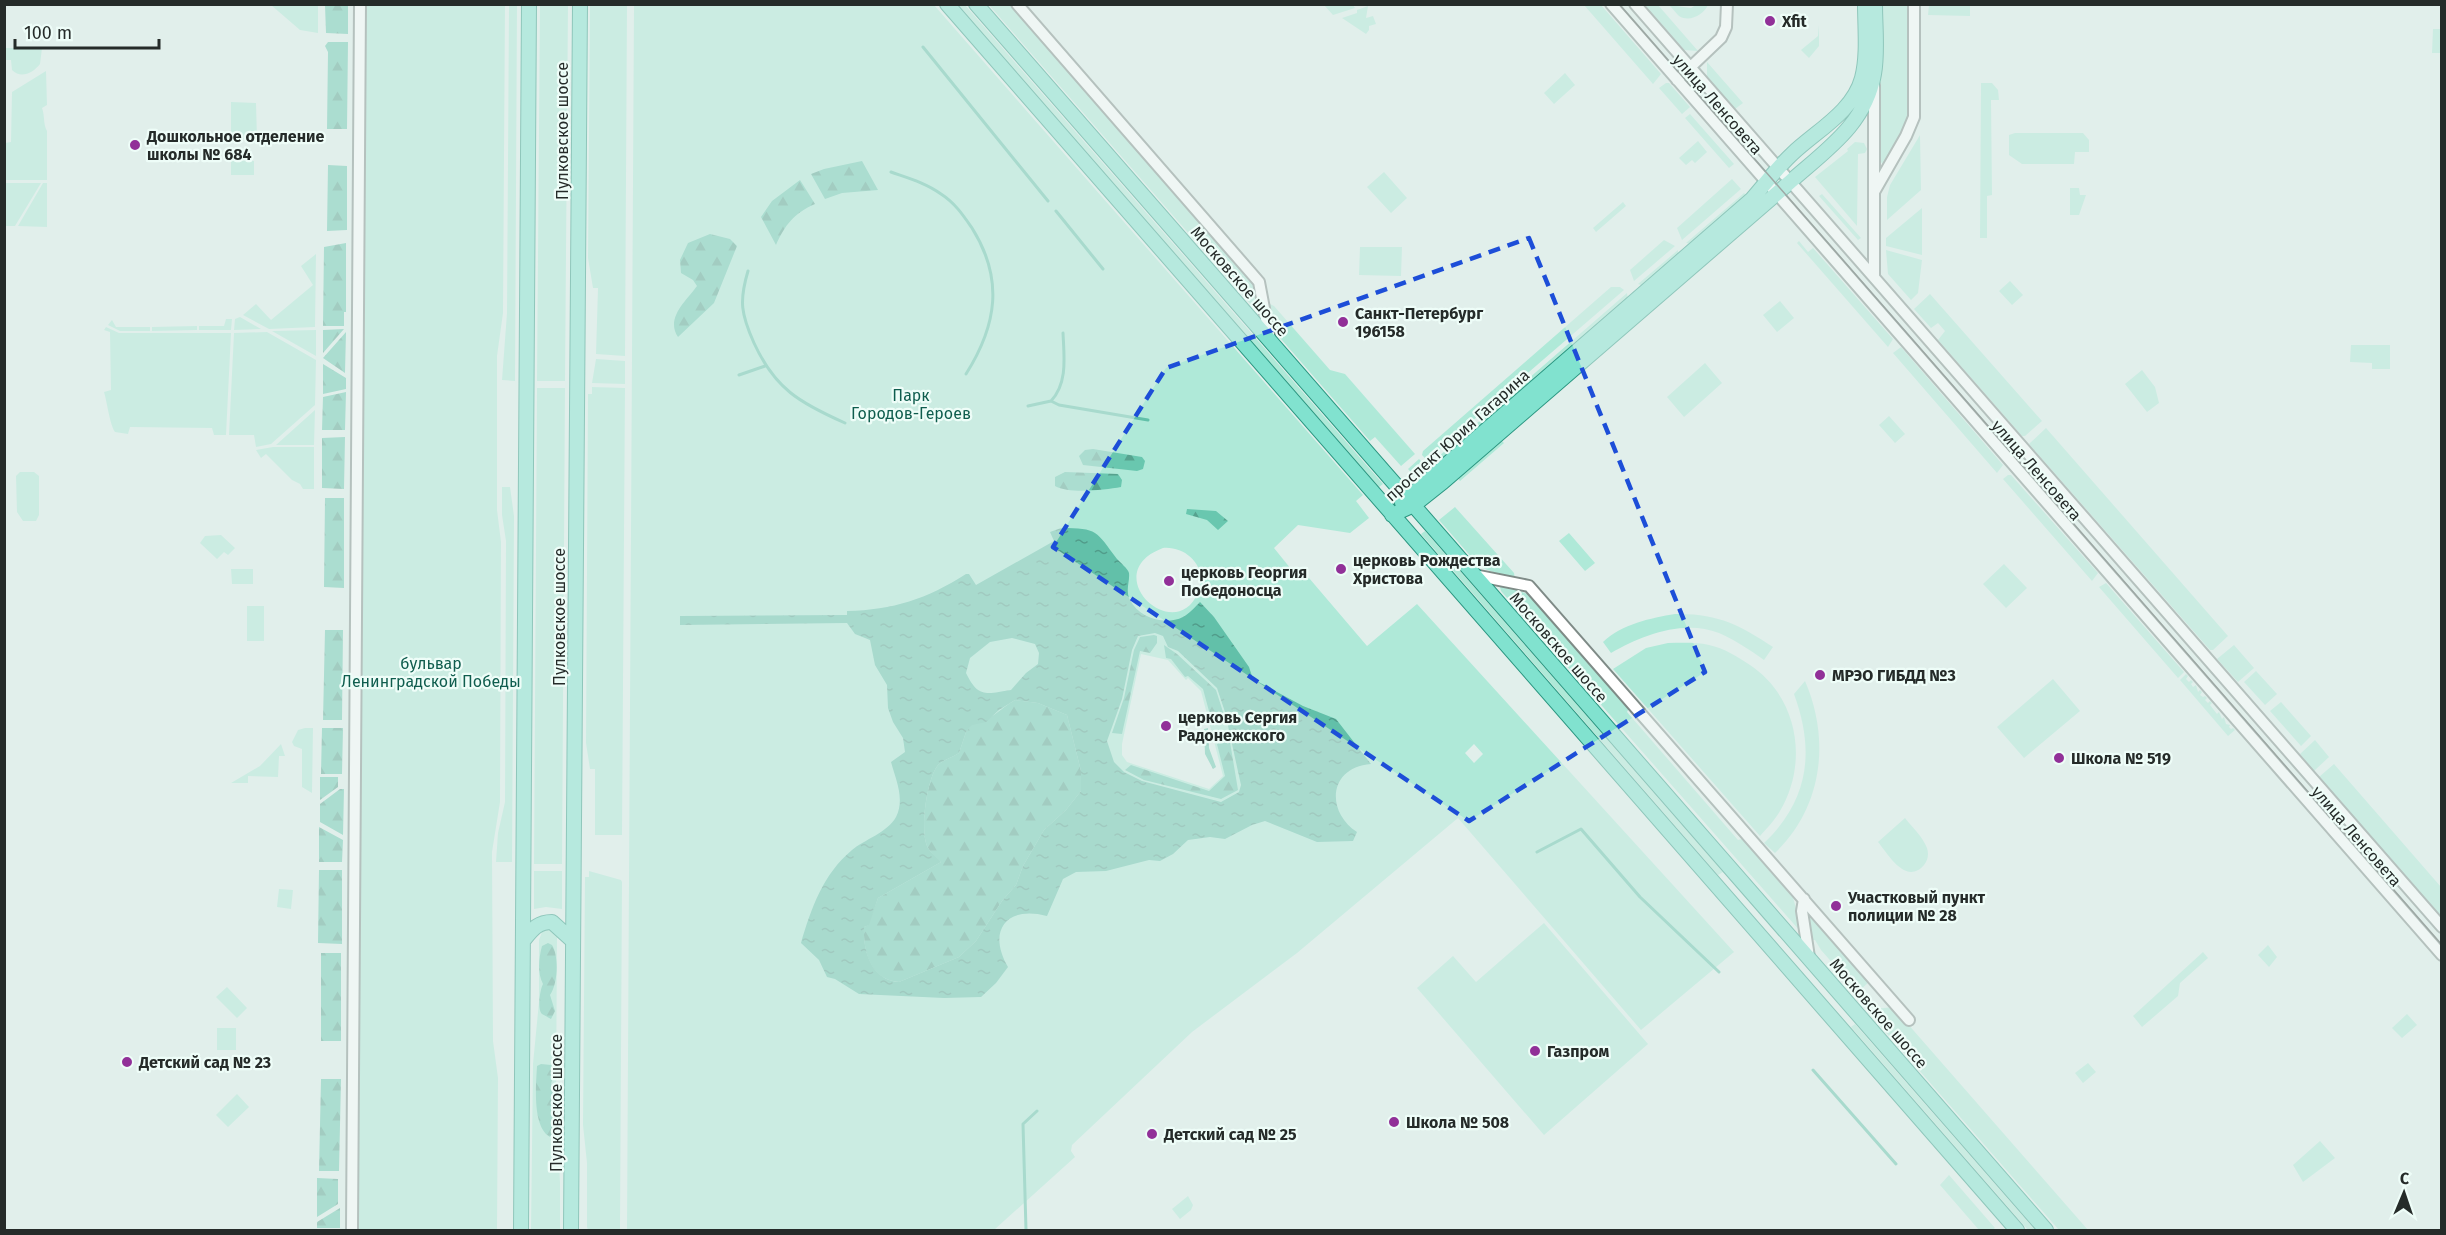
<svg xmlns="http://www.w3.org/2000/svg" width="2446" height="1235" viewBox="0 0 2446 1235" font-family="'Fira Sans',sans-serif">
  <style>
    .green { fill: #afe9d8; fill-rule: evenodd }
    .forest { fill: url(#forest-firs) }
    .water { fill: url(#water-ripples); fill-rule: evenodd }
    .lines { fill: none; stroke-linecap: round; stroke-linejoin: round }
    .stream { stroke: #62c0a9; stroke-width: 3 }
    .minor-casing { stroke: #7f8b87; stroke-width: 14 }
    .major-casing { stroke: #2a9680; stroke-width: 16 }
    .minor { stroke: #fff; stroke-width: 10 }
    .major { stroke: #81e2cf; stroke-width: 14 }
    .tram { stroke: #4a524f; stroke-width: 1.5 }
    .marked { fill: none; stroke: #1d4ed8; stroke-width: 4.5; stroke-dasharray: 12 8; stroke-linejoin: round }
    .poi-dot { fill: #913098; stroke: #eefdf8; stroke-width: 2 }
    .labels { text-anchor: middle; stroke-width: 4.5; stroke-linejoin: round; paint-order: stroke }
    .poi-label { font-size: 16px; font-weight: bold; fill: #252b29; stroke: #eefdf8; text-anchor: start }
    .street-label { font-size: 16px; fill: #252b29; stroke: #eefdf8 }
    .park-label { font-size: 16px; fill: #0f5d4e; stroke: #eefdf8 }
  </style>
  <defs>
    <pattern id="forest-firs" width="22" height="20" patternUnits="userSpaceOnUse" patternTransform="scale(1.5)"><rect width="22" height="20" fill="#69c7af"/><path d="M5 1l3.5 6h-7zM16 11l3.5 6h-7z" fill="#56a28e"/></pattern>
    <pattern id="water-ripples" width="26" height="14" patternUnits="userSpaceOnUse" patternTransform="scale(1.5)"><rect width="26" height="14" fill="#62c0a9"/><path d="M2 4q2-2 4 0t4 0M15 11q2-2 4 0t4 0" fill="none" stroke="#519c8a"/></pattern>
  </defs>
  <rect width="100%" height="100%" fill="#e1efeb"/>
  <path class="green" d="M517,4L515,381L502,380L507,313L509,5Z
    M271,5H318V33L300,30Z
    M366,5H505L503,313L497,356V510L501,542L500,802L492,852L493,1041L498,1078L497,1230H358Z
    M540,5H568L565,381H537Z
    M590,5H627L625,356L596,354L598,288H593L588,258Z
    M634,5H934L1363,495L1356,501L1369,518L1350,533L1298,525L1274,548L1295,574L1309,578L1367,646L1417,604L1734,952L1641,1030L1458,818L1297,953L1192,1032L1072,1145L1071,1151L1075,1157L994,1230H627ZM1163,548C1187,546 1209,568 1198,593C1174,647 1096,573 1163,548ZM1141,654L1168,660L1186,680L1188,678L1201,691L1223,776L1209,789L1127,762L1122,755V744ZM1474,744L1483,754L1474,763L1465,753Z
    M957,5H965L1383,484L1379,487Z
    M989,5H1012L1254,283L1257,307H1253Z
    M1324,5H1353L1355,8L1333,15Z
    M1584,5H1601L1661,74L1653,84Z
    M1645,5H1658L1698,51L1684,50Z
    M1669,5L1691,8L1696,5H1708C1704,14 1690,23 1679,16C1676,13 1672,8 1669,5Z
    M1881,5H1909L1908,115L1904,129L1883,164L1880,161Z
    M1929,5H1970V16L1928,15Z
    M1368,6L1366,18L1373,16L1376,24L1369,26V30L1366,34L1342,18L1357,13V10Z
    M1819,25V46L1809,58L1801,50L1818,36Z
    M2433,29H2441V53H2432Z
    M5,48H42L40,64C33,73 21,79 12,70L11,60H5Z
    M1707,62L1743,103L1735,109L1707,77Z
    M46,71L47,105L42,108C45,116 43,124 47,131V180H5V143L11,142L12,92Z
    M1565,73L1575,85L1554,104L1544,93Z
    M1666,83H1669L1690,107L1682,114L1659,88Z
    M1981,83H1992L1998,90L1999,100H1991L1992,195L1987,196V238H1980Z
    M231,102L256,103L257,139H231Z
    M1690,114L1734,164L1729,168L1685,118Z
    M2015,133H2083L2089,140V152H2075L2074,164H2022L2009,155V135Z
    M1920,135L1921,190L1887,220V197L1890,185Z
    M1698,141L1707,152L1695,163L1692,160L1686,165L1679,158Z
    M1855,142L1864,143L1867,149L1865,153L1858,154L1857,226L1815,177L1848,151L1847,149Z
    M231,160L254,161V175H231Z
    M1384,172L1407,198L1391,213L1367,187Z
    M1732,179L1741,189L1682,240L1677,228Z
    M5,183H41L15,226H5Z
    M43,183H47V227L18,226Z
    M2070,188H2079L2080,195H2086L2079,215H2070Z
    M1744,193L1747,196L1692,244L1686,243Z
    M1822,194L1861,238L1858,240L1819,196Z
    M1623,202L1626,206L1596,232L1593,228Z
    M1922,208V255L1886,246V238Z
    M1664,240L1675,246L1634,281L1630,270Z
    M1799,241L1808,252L1813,248L1893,339L1888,347L1797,243Z
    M1360,247H1402L1401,276L1359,275Z
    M1678,250V256L1644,286L1638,284Z
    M1886,250L1922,260L1918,293L1911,300L1888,274Z
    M316,254L315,327L269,329L243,315L256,304L271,320L313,285L301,266Z
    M2010,281L2023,295L2012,305L1999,291Z
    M1611,287H1620L1624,290L1427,460L1422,455L1423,451Z
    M1627,293L1628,300L1434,468L1430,464Z
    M1930,294L2042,421L2025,436H2022L1938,340L1945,331L1938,323L1931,328L1914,309Z
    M1780,301L1794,318L1777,332L1763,315Z
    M1270,304L1274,306L1330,370L1345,374L1415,454L1401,466L1375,437L1370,441L1274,331L1268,308Z
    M240,317L261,329L234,330L235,319Z
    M226,319H232L231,330H199V326H224Z
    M112,320L116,327H150V331H120L108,325Z
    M197,326V330L152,331V327Z
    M106,327L119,333H231L226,435H214L212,428L130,427L128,434L115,432C110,425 107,402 104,392L111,390L110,332L104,330Z
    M316,330V356L272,331Z
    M267,332L316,360L315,405L271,444L256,447L254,435H229L234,333Z
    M2351,345H2390V369H2372V363L2350,362Z
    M1901,347L2003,465L1997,473L1893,353Z
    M596,359L625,361V384L592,383Z
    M1705,363L1722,383L1684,417L1667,397Z
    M2142,370L2155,387L2159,403L2147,412L2125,384Z
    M592,387L625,388L622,835H595V769H590L586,743L588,394H592Z
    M537,388H565L562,864H534Z
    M315,410L314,445H276Z
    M1889,416L1905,434L1895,443L1879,425Z
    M2046,428L2228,636L2213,650H2210L2029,444Z
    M1501,440L1504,443L1460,481L1456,476Z
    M273,447H314V489H303L300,484L292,480L266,454L261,458L256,450Z
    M1419,459L1430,471L1419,481L1408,469Z
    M20,472H34L39,476V515L36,521H23L17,512L16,476Z
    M2008,475H2011L2098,573L2092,581L2003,479Z
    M502,487H510L514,516L512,862H496L498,833L505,802L506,541L502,515Z
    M1455,507L1514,573L1515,579H1511L1480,567L1439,520Z
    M1425,531L1723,872L1718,875L1421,534Z
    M1569,533L1595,563L1585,571L1559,541Z
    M221,535L235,548L228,555L224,552L217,559L200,543L205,536Z
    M2004,564L2027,588L2006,608L1983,584Z
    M231,569H253V584H232Z
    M2106,583L2184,672L2178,678L2099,587Z
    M1503,586L1528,594L1536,600L1630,706L1627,712L1738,840L1745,838L1791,890L1801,927L1800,931L1501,591L1500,587Z
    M247,606H264V641H247Z
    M1675,614C1717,613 1740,625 1773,647L1764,660C1750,650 1735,640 1719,633C1684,619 1642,635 1611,653L1603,642C1622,624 1651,618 1675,614Z
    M1668,643C1681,643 1696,642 1709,645C1724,648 1738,657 1750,665C1798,697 1809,762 1780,811C1775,820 1767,828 1760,836L1613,669L1646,648Z
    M2234,645L2254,668L2238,682L2217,659Z
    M2256,671L2277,694L2265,705L2244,682Z
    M2186,674L2188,676L2186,679L2189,682L2191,680L2193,682L2191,684L2193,687L2196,685L2198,692L2200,690L2202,692L2200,695L2203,697L2205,696L2207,698L2205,700L2208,703L2210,701L2212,703L2210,705L2217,714L2219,712L2222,719L2224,717L2226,724L2230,725L2229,727L2231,729L2233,728L2235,730L2228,736L2180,680Z
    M2053,679L2080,711L2024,758L1997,727Z
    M1805,681C1831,741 1822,808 1775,853L1764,843C1809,800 1815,751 1794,694Z
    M2281,702L2311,736L2301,746L2270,711Z
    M305,728H313L312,793L302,787V749L294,746L292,742L298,730Z
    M2315,740L2329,757L2314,771L2300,754Z
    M281,744L285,756H279L278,777L248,776V783H231L260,766Z
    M2334,764L2441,887V916L2319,777Z
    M1905,818C1912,827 1923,837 1927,848C1929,854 1928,860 1924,865C1906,886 1888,854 1878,842Z
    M534,871H562V909L546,907L534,909Z
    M589,871L621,880L622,882L620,1230H588L587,1227V1163L583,1125L585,877H589Z
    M279,889L293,890L291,909L277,907Z
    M1807,910L1870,981L1858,992L1821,950L1815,940H1811Z
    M1544,923L1648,1044L1544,1135L1417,988L1453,956L1476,982Z
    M549,929L557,937L556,1097L560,1183V1230H531L533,1064L539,1002V940L542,932Z
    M2268,945L2277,957L2269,967L2258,955Z
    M2203,952L2208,958L2180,983L2178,996L2142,1027L2133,1016Z
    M227,987L247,1008L237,1018L216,997Z
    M1893,1007L2088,1230H2059L1869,1013L1875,1009Z
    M2407,1014L2417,1025L2402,1038L2392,1028Z
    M1855,1024L2035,1230H2028L1851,1027Z
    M217,1028H236V1050H217Z
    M2088,1063L2096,1072L2083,1083L2075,1073Z
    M237,1094L249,1107L228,1127L216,1115Z
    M2320,1141L2335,1158L2303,1182L2293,1165Z
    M1949,1175L1995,1228L1992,1230H1979L1940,1185Z
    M1188,1196L1193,1205L1191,1210L1180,1219L1172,1209Z"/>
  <path class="forest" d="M325,5H348V34L326,33Z
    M328,42H348L347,129H327L328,52L325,46Z
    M862,161L878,190L842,193L825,199L811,174L824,169Z
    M328,165L347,166V230L327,231Z
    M800,180L815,204C794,213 785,225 776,245L761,217L772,201Z
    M710,234L730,239L737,246L714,303L678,337C665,318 687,300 697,286L693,280L681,273L680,260L688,243Z
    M346,243V312H344V326H323L324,247Z
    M344,329L323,353V330Z
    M346,332L345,373L323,358Z
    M323,364L346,378V389L323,394Z
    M346,392L345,430H322L323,397Z
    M345,437L344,489L322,488V438Z
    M1093,449L1142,457L1145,461L1143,469L1137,471L1083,465L1079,456L1085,450Z
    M1065,472L1118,474L1122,480L1121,487C1104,490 1069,494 1055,486V477Z
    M325,498H344V588L324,587Z
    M1187,509L1216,511L1228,521L1218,530L1207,520L1186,514Z
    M325,630H343L342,720H323Z
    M1154,635L1157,636V643L1150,653L1140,651L1122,734L1112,733L1124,698L1134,650L1140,637Z
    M1164,645L1177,654L1216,690L1223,712L1213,726L1203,689L1188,676L1185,677L1171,659L1166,658Z
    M1015,700L1038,703L1067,715L1081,771V791L1066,810L1044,830L1023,866L1016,885L1002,901L976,941L959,957L899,982C870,980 863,951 864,927L868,925L878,898L941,862C937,858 931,853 928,848C919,832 927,778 938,765C943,760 953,757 959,753L966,732L972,724C991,721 998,710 1015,700Z
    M322,728H343L342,774H321Z
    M1208,728L1209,748L1216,767L1213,769L1205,754L1204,729Z
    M1230,742L1238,790L1221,799L1144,780L1125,770L1131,765L1209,791L1225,776L1217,744Z
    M320,777H338V787L320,800Z
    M340,789H344L343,835L320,822V804Z
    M319,827L343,840L342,862H319Z
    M319,870H342V944L318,943Z
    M548,943L552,945C559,956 558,984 550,995L555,1011L551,1019C548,1017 545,1016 542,1014C537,1010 540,989 543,984C537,973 539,957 542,946Z
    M321,953H341V1041H321Z
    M541,1064L551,1065L555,1069L551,1084L555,1101L553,1133L550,1137C532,1127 536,1085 537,1066Z
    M321,1079H341L339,1171H319Z
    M317,1178L338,1179V1204L317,1217Z
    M340,1208V1228H317V1222Z"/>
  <path class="water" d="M1061,528C1098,528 1096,531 1117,559C1120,562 1128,569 1129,573C1130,582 1125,590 1130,600C1139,618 1165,626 1183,617C1189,614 1195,607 1200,602L1214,617L1249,667L1253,679L1303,706L1336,719L1371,764C1329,767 1325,811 1357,832L1353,841L1317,842L1265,821L1252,825L1225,839L1210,837L1188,840L1173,854L1160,861L1149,860L1106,871L1076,872L1063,879L1047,916C1006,905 987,931 1008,967L996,983L981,997L944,998L859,994L835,979L827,977L819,960L801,943C811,909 823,874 852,850C864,840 888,832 896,817C905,799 896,780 891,762L905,752L903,738L893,722L888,708L887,685L875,665L870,640L855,634L847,623L680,625V616L847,615V611C893,610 927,599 966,574H969L976,585L1054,541L1050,532ZM1155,633L1163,636L1168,647L1178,651L1217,688L1225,712L1241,785L1239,792L1221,802L1142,781L1124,772L1114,762L1107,741L1122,699L1132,650L1138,636ZM1012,638L1035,644L1039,653L1038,664L1026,673L1011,690C986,694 978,698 966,673L970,658L990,642ZM1015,700L1038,703L1067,715L1081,771V791L1066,810L1044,830L1023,866L1016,885L1002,901L976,941L959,957L899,982C871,980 863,951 864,927L869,925L878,898L941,862C938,858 931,853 928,848C919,832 927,778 938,765C943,760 953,757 959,753L966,732L972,725L986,722L999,710Z"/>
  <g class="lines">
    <path class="stream" d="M923,47L1048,201
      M891,172C908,178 926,183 941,194C955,203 963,215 972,228C1004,279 997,325 966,374
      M1056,211L1103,269
      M748,271C739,301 741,314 754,343C775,389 800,403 845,423
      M739,375L765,366
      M1051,401L1059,405L1148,420
      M1028,406L1051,401C1068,383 1064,356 1063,333
      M1537,852L1581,829L1640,897L1719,972
      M1813,1070L1896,1164
      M1026,1230L1023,1124L1037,1111"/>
    <g class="minor-casing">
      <path id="minor" d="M1017,4L1259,282L1270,340
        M1611,4L2442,955
        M1635,4L2442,927
        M1677,80L1721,38L1726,27L1727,4
        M1874,192L1906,136L1914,117V4
        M1874,277V85
        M1474,575L1529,586L1909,1020
        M1804,899L1802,911L1809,957
        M352,1230L360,4"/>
    </g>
    <g class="major-casing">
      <path id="major" d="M947,4L2017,1230
        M976,4L2046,1230
        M1402,503L1752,199C1765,184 1777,168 1792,154C1816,131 1853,112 1862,78C1868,55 1865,28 1865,4
        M1392,515L1414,505L1443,482L1790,182C1826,150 1866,124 1874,74C1878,52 1875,27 1875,4
        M523,941C532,930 537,922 552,922L573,941
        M521,1230L529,4
        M571,1230L580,4"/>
    </g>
    <use href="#minor" class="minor"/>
    <use href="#major" class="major"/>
    <path class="tram" d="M1619,4L2442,945"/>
  </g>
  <path d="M0 0H2446V1235H0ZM1529,238L1705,672L1469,821L1053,547L1166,368Z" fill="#e1efeb" fill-opacity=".55" fill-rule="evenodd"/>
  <path class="marked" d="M1529,238L1705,672L1469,821L1053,547L1166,368Z"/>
  <g class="poi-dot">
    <circle cx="1770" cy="21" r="6"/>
    <circle cx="135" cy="145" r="6"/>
    <circle cx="1343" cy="322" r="6"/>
    <circle cx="1341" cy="569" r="6"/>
    <circle cx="1169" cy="581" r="6"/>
    <circle cx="1820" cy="675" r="6"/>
    <circle cx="1166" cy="726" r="6"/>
    <circle cx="2059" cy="758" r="6"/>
    <circle cx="1836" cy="906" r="6"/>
    <circle cx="1535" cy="1051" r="6"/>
    <circle cx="127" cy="1062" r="6"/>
    <circle cx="1394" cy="1122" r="6"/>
    <circle cx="1152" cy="1134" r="6"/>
  </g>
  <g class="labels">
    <g class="poi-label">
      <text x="1782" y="27">Xfit</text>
      <text x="147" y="142">Дошкольное отделение<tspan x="147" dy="18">школы № 684</tspan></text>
      <text x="1355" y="319">Санкт-Петербург<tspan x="1355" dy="18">196158</tspan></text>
      <text x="1353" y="566">церковь Рождества<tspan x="1353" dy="18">Христова</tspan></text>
      <text x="1181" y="578">церковь Георгия<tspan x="1181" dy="18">Победоносца</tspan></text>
      <text x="1832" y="681">МРЭО ГИБДД №3</text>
      <text x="1178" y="723">церковь Сергия<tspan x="1178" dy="18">Радонежского</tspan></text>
      <text x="2071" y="764">Школа № 519</text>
      <text x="1848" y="903">Участковый пункт<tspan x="1848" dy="18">полиции № 28</tspan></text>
      <text x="1547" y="1057">Газпром</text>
      <text x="139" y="1068">Детский сад № 23</text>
      <text x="1406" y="1128">Школа № 508</text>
      <text x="1164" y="1140">Детский сад № 25</text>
    </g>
    <g class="street-label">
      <text transform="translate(1718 104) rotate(49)" y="6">улица Ленсовета</text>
      <text transform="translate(562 131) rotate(-90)" y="6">Пулковское шоссе</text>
      <text transform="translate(1240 281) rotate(49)" y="6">Московское шоссе</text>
      <text transform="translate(1457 435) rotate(-42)" y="6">проспект Юрия Гагарина</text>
      <text transform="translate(2037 470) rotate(49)" y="6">улица Ленсовета</text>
      <text transform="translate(559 617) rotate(-90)" y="6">Пулковское шоссе</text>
      <text transform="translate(1559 647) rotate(49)" y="6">Московское шоссе</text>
      <text transform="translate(2357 836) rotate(49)" y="6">улица Ленсовета</text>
      <text transform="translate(1879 1013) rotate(49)" y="6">Московское шоссе</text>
      <text transform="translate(556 1103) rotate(-90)" y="6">Пулковское шоссе</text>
    </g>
    <g class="park-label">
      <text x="911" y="401">Парк<tspan x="911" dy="18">Городов-Героев</tspan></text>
      <text x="431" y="669">бульвар<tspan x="431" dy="18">Ленинградской Победы</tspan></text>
    </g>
  </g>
  <rect width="2446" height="1235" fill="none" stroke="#252b29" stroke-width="12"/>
  <g transform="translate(2404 1193) rotate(2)" stroke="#eefdf8" stroke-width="4.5" paint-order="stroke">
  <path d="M0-4.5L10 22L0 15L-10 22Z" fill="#252b29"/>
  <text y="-9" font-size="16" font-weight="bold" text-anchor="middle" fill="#252b29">С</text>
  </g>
  <path d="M15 39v9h144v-9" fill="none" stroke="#252b29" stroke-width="3"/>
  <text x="24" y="39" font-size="18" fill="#252b29" stroke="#eefdf8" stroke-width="4.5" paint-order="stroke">100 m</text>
</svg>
